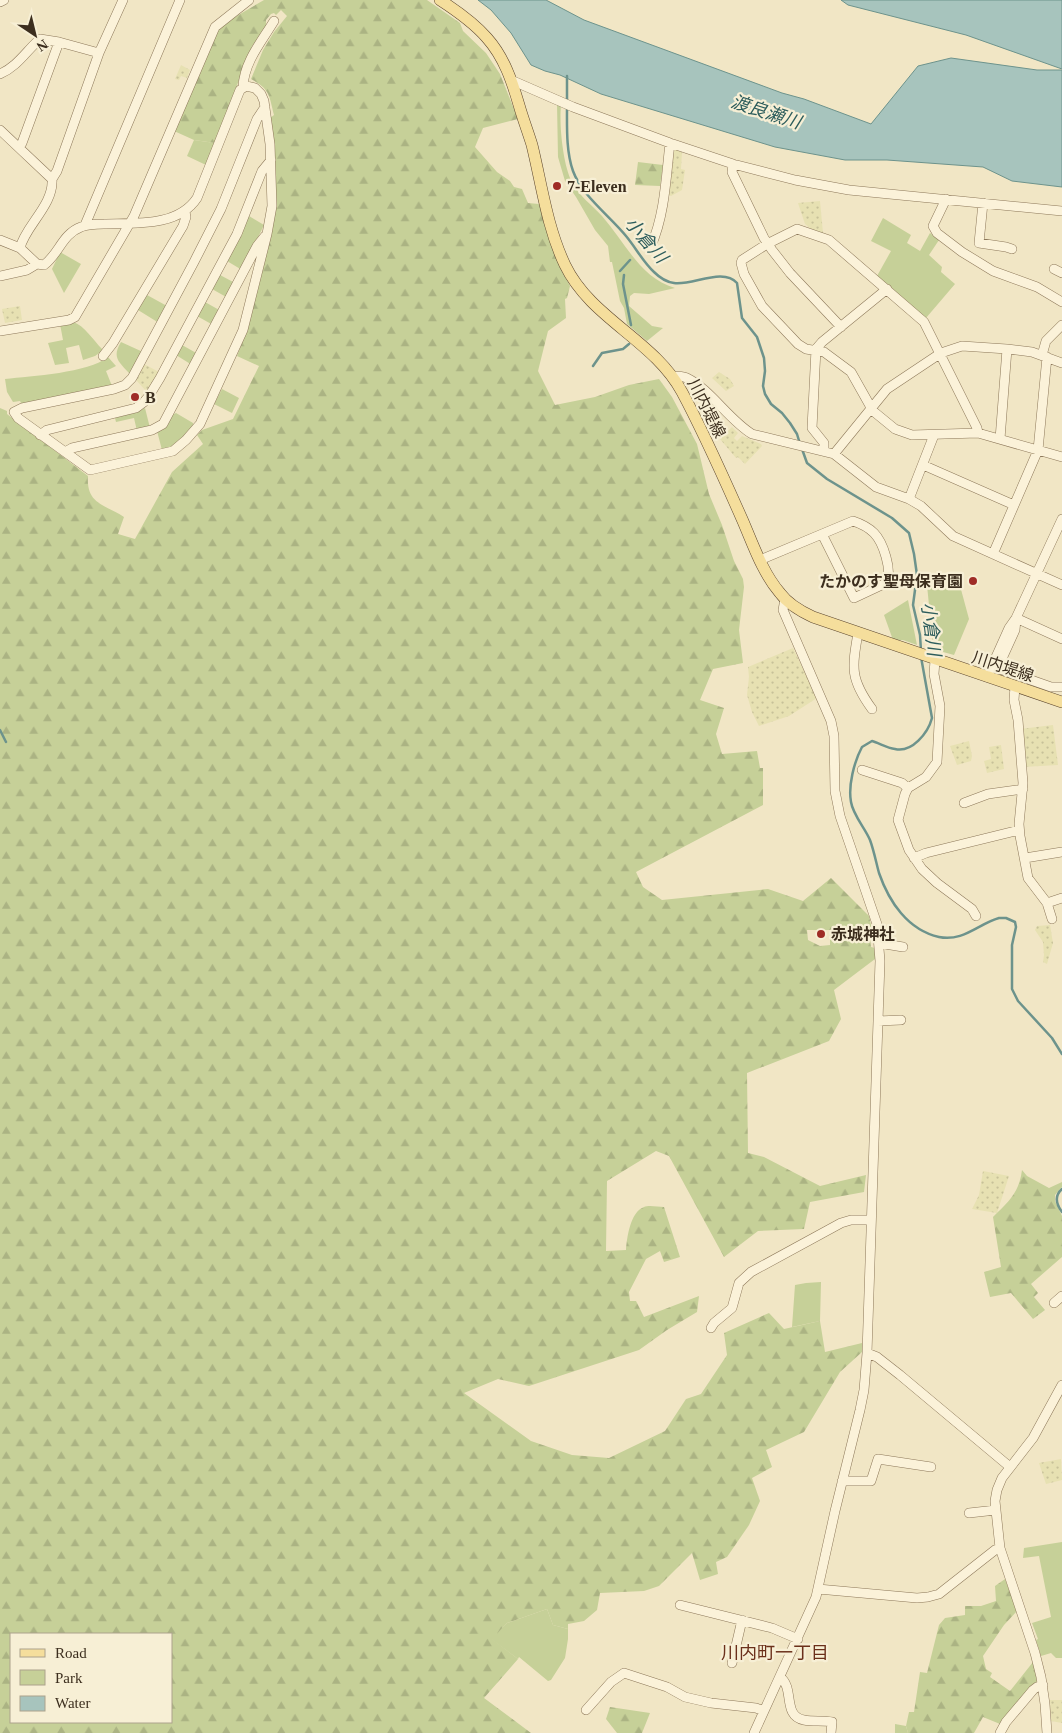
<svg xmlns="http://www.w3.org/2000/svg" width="1062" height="1733" viewBox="0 0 1062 1733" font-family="'Times New Roman','Noto Sans JP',serif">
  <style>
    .farmland { fill: url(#farmland-dots) }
    .green { fill: #c6d098 }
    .forest { fill: url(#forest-firs); fill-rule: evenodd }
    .water { fill: #a7c4bd; stroke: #6d938c }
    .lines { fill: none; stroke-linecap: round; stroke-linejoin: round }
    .stream { stroke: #6d938c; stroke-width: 2.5 }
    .minor-casing { stroke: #8d785a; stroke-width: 10 }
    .major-casing { stroke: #5b452e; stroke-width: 12 }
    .minor { stroke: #fbf2d9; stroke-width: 9 }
    .major { stroke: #f5de9c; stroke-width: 11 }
    .poi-dot { fill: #9f2c26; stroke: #f7efd5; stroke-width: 2 }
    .labels { text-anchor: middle; stroke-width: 4.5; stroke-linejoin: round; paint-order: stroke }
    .poi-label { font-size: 16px; font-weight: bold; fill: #3c2e1e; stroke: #f7efd5; text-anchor: start }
    .street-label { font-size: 16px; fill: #3c2e1e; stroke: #f7efd5 }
    .water-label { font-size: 18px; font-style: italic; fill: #2d5d5c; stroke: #f7efd5 }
    .neighbourhood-label { font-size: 18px; fill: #6b301b; stroke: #f7efd5 }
  </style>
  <defs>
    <pattern id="farmland-dots" width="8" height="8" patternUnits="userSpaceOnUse" patternTransform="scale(1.25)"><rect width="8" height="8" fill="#e7e1b2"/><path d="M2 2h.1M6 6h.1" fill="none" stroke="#c7c199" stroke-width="1.8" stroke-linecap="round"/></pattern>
    <pattern id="forest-firs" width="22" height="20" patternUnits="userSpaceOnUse" patternTransform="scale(1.25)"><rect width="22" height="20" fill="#c6d098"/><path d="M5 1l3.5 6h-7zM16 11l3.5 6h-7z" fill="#abb383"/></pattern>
  </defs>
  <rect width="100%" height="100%" fill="#f1e6c5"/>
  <path class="farmland" d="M181,65L190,70L187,78L181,76L179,80L175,79Z
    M676,149L682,152L681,169L685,170L682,190L671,196L667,194L672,153Z
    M820,201L823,233L815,232L805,224L798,203Z
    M20,306L22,320L5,323L2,309Z
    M144,364L159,372L148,390L146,391L136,380Z
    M719,372L730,379L734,386L726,391L712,378Z
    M732,427L738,433L734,438L737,441L742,436L761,444L762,446L745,464L738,457L736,458L720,439Z
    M793,648L817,698L789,716L759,726L752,712L747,695L749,677L748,667Z
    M1053,725L1058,765L1023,767L1020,729Z
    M969,741L972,756L971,761L957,765L950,746Z
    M1001,745L1004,769L987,773L984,761L991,759L989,747Z
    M1050,925L1053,943L1047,964L1043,962L1044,955L1043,942L1035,930L1037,926Z
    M983,1171L1009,1176L997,1213L972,1209L979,1195Z
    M1061,1459L1062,1480L1046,1484L1039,1463Z
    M1050,1700H1062V1723L1051,1721Z"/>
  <path class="green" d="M557,104L561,106C559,125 563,165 572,182C579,196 592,205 602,216C625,242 640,278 675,288L649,294L634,293L630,296L629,306L652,326L663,328L647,341L627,324L624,308L620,301L612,262H610L608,246L595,230L576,197L565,181L558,157Z
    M194,140L215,143L206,165L187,156Z
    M249,216L264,225L242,270L227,261Z
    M883,218L911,235L907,243L920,251L930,233L939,240L929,255L942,267L941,272L955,284L926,318L877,276L891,251L871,241Z
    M60,252L81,264L64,293L52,269Z
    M220,275L235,283L228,298L212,289Z
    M147,295L167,306L159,323L138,310Z
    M205,302L221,311L213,325L197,316Z
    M73,322C84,325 94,341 102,349V351L95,356L83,360L79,345L66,348L69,363L55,365L48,343L63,340L60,324Z
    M121,342L143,352L132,372L129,373C118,361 112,357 121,342Z
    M182,345L198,354L192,365L176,355Z
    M108,357L116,366L106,371L112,386L22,405L20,401L13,402L7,392L5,379C32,376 88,373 108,357Z
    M222,389L239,398L232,413L214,404Z
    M145,408L150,428L137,431L134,418L116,422L115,418L139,411Z
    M176,413L193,423L194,427L175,447L162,450L157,431L172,415Z
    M959,582L969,619L954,655L936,650L933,646L927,585Z
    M908,600L917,645L903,640H893L884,615Z
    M821,1282L820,1321L792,1327L795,1285L806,1283Z
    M1062,1542V1658H1056L1051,1653L1041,1656L1036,1640L1038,1639L1032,1623L1051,1617L1039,1556L1023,1558L1024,1548Z
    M547,1609L553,1625L568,1629V1639L565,1658L551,1680L548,1681L519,1657L518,1659L491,1639L507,1623Z
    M895,1724L906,1726L908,1733H895Z"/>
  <path class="forest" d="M264,0H427L460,23L463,31L486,53L500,74L518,119L483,128L475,147L497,172L510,181L514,187L522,189L528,203L539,204L556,258L570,286L567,298L565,299L566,318L548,331L538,371L555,405L595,397L629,385L659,379L672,397L697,444L709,494L722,525L734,561L743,579L744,587L739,630L743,663L713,669L700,700L724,708L716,734L722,754L757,751L760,768H763V805L636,872L643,887L662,900L768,889L803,901L831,878L869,916L874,938L870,939L871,947L875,948V959L834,990L841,1019L829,1041L747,1073L748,1153L764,1157L820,1186L866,1175L864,1192L810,1202L804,1229L758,1231L724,1257L669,1156L656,1151L607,1181L606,1251L626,1250C627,1238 630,1212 644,1207C649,1205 658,1207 664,1207L680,1257L664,1262L660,1251L646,1259L629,1292L630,1301H636L644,1317L699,1296L697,1312L667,1330L639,1350L529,1386L498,1379L464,1393L531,1441L572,1455L609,1458L665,1431L686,1399L701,1394L727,1355L724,1333L769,1313L784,1329L820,1321L825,1352L862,1343V1352L840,1372L804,1432L766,1450L772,1467L752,1478L760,1501L749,1525L727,1557L716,1562L718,1574L700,1580L692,1553L659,1586L644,1591L600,1593L597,1610L584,1621L568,1624V1629L553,1625L547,1609L507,1623L492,1639L518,1659L484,1698L531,1733H0V408L7,411V414L88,476C86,504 104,504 124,517L118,534L135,539L172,472L203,444L197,435L202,430L233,419L259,366L237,356L249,324L276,208L270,118L274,115C269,95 270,89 251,79L263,50L274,32L287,16L281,10L276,15L274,13L271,14L266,20V28L252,46L215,143L194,140L174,131L218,28L233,15L235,17ZM807,930H830V945L820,946L808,940ZM11,1634H171V1722H11Z
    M638,162L663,165L660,186L635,185Z
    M1022,1170L1027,1176L1049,1188L1062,1182V1187L1055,1195V1201L1062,1216V1257L1031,1284L1038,1293L1034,1297L1045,1310L1033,1319L1011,1293L990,1297L984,1272L1001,1267L993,1217C1009,1201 1019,1193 1022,1170Z
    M1005,1579L1017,1611L1004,1625L983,1656L986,1669L992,1673L990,1677L1010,1691L1033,1662L1038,1680L1000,1724L983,1717L974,1733H908L906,1726L909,1712H914L920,1672L927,1673L939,1625L945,1618L965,1615V1606H981L996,1601L995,1586Z
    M610,1707L650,1713L642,1733H617L606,1719Z"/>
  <path class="water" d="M478,0H546L584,20L782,93L804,99L871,124L918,66L951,58L1037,70H1062V187L1012,181L983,167L887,160H845L775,147L601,94L560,75L545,71L531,65L511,33L491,10Z
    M841,0H1062V69L966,35L848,5Z"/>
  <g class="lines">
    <path class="stream" d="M567,76V101
      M567,106C567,127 566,151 573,171C582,196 610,216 626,236C636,248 643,262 654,272C660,278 666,282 674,283C692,286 723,267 737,283L742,318L757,337L764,358L765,371L763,386L765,394L771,404L782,413L790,423L797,434L800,444
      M620,271L630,260
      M624,275L623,284L631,325
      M593,366L602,353L623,349L629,344
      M802,449L807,463L827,479L892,518L909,533L914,554L917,575L913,605L920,635L921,651
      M921,657L932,718C928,733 912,753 895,749C887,748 879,743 872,741L862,747C854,762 848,786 851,802C853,815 865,828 870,840C874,851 876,862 879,873C889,902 908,930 939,937C963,942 978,924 999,918H1006L1015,922L1016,927L1012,945V989L1018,1001L1052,1038L1062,1054
      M0,730L6,742
      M1062,1189C1054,1196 1056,1204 1062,1212"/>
    <g class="minor-casing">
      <path id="minor" d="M0,2L4,0
        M0,74C18,66 26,51 40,39L59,42L99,53
        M511,80L573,107L670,143L733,164L795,180L849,190L1062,211
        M243,87C244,62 262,41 274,21
        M0,130L52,179C54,205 25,226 20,248L37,264L44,265C59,254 62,234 81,227C88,224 96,224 104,224C135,223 178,227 197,198L240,90L246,86L255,88L261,94L264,101L270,144L272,206L267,234L243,330L200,424L186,440L173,451L90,470L18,418L14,412L22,408L114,389L125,385L132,378L194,262L221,209L257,119L265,107
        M19,147L22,143L59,42
        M733,164L732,172L764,238L772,250L790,273L841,327
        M52,179L57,171L99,53L123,0
        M946,199L933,226L937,233L962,252L993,271L1037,287L1062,302
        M983,203L979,243L1006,247L1012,249
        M85,225L180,0
        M0,240L20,248
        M651,246C665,214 666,177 670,143
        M1054,269L1062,273
        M0,276L27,270L37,264
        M0,331L69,320L75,317L134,216L215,27L249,0
        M1042,355L1046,341L1062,325
        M103,356L113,343L183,226L186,217L185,212
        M672,376C677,376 682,376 687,378C710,389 729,420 752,434L834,454L876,487L909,499L921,506L953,536L1062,585
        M978,433L977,428L924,322L829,240L797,229L767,244L742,260L741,263L744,274L762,306L798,344L806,349L824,352L851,372L873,411L895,429L912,435L978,433L1062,457
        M40,435L47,430L136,408L144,402L149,396L160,378L237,234L262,171L271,160
        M1000,439L1007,349
        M824,451V443L812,428L816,349L822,342L887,289
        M65,452L72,448L152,430L163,424L257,246L265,236
        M834,454L887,389L941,353L962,346L1007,349L1032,352L1062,363
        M923,465L1014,505
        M909,499L934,435
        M853,521C859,523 869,528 874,533C883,542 893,571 886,583L854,598L822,534Z
        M993,554L1038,450L1047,357
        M760,560L822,534
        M1016,618L1062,639
        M1016,619L1015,630L1000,663V669L1051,687H1062
        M858,633C852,668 850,679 872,709
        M935,660L934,674L940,706L937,762L926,777L908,788L905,794L898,820L909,850L922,869L937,883L972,909L976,916
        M987,677L1009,628L1016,618L1062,519
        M1015,686L1014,700L1018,720L1023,783L1019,824L1020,836L1028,878L1047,903L1052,919
        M862,770L902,783L908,788
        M964,803L988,794L1023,789
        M914,858L926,853L1019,830
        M1025,858L1062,852
        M1047,903L1062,898
        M879,943L903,947
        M878,1021L901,1020
        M1054,1303L1062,1296
        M711,1328L714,1323L732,1308L739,1283L751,1272L841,1223L851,1220H871
        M867,1353L877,1357L900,1375L1010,1467
        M842,1481H871L878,1459L931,1467
        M969,1513L996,1510
        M818,1589L917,1598L928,1597L939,1594L995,1550L1000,1548
        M680,1605L772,1628L798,1639
        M732,1663L742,1620
        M780,1677C795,1688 782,1716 804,1720C813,1722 823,1720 832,1722L831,1733
        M586,1710L611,1682L624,1673L667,1687L685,1697L711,1703L756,1708L764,1711
        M754,1733L816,1597L835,1511L860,1410L864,1390L867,1353L880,961L877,924L840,816L835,791L834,736L831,721L783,610L785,599
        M1000,1733L1006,1722L1033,1690L1037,1687L1043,1685
        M1047,1733L1045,1704L1041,1677L1035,1653L1000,1548L995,1501L997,1490L1002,1478L1033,1438L1062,1385"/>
    </g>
    <g class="major-casing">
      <path id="major" d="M440,0C457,11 474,23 487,38C504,57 512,81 519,105C523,119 528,132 532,145C542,186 547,227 565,265C591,319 654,340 682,392C704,433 723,476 742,519C753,544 762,572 780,593C788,604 800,611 813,617L1062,702"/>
    </g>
    <use href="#minor" class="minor"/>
    <use href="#major" class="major"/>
  </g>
  <g class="poi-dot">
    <circle cx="557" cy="186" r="5"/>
    <circle cx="135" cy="397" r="5"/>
    <circle cx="973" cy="581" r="5"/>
    <circle cx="821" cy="934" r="5"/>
  </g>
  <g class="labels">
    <g class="poi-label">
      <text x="567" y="192">7-Eleven</text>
      <text x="145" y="403">B</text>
      <text x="963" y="587" text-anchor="end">たかのす聖母保育園</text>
      <text x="831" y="940">赤城神社</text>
    </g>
    <g class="street-label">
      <text transform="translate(707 408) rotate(63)" y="6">川内堤線</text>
      <text transform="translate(1003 666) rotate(18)" y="6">川内堤線</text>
    </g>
    <g class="water-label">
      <text transform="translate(766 112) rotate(18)" y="6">渡良瀬川</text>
      <text transform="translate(646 240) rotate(49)" y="6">小倉川</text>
      <text transform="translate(931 629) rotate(83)" y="6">小倉川</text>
    </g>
    <g class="neighbourhood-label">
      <text x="775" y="1659">川内町一丁目</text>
    </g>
  </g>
  <rect x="10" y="1633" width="162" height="90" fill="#f7efd5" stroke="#aca28c"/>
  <rect x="20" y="1649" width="25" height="8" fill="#f5de9c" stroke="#aca28c"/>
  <text x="55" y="1658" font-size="15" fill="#3c2e1e">Road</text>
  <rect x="20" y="1670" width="25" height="15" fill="#c6d098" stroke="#aca28c"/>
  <text x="55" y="1683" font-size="15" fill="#3c2e1e">Park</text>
  <rect x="20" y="1696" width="25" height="15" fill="#a7c4bd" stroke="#aca28c"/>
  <text x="55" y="1708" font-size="15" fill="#3c2e1e">Water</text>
  <g transform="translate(35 35) rotate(145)" stroke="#f7efd5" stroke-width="4" paint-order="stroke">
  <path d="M0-4L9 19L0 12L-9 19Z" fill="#3c2e1e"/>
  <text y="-8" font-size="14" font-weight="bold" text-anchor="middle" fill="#3c2e1e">N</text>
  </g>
</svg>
